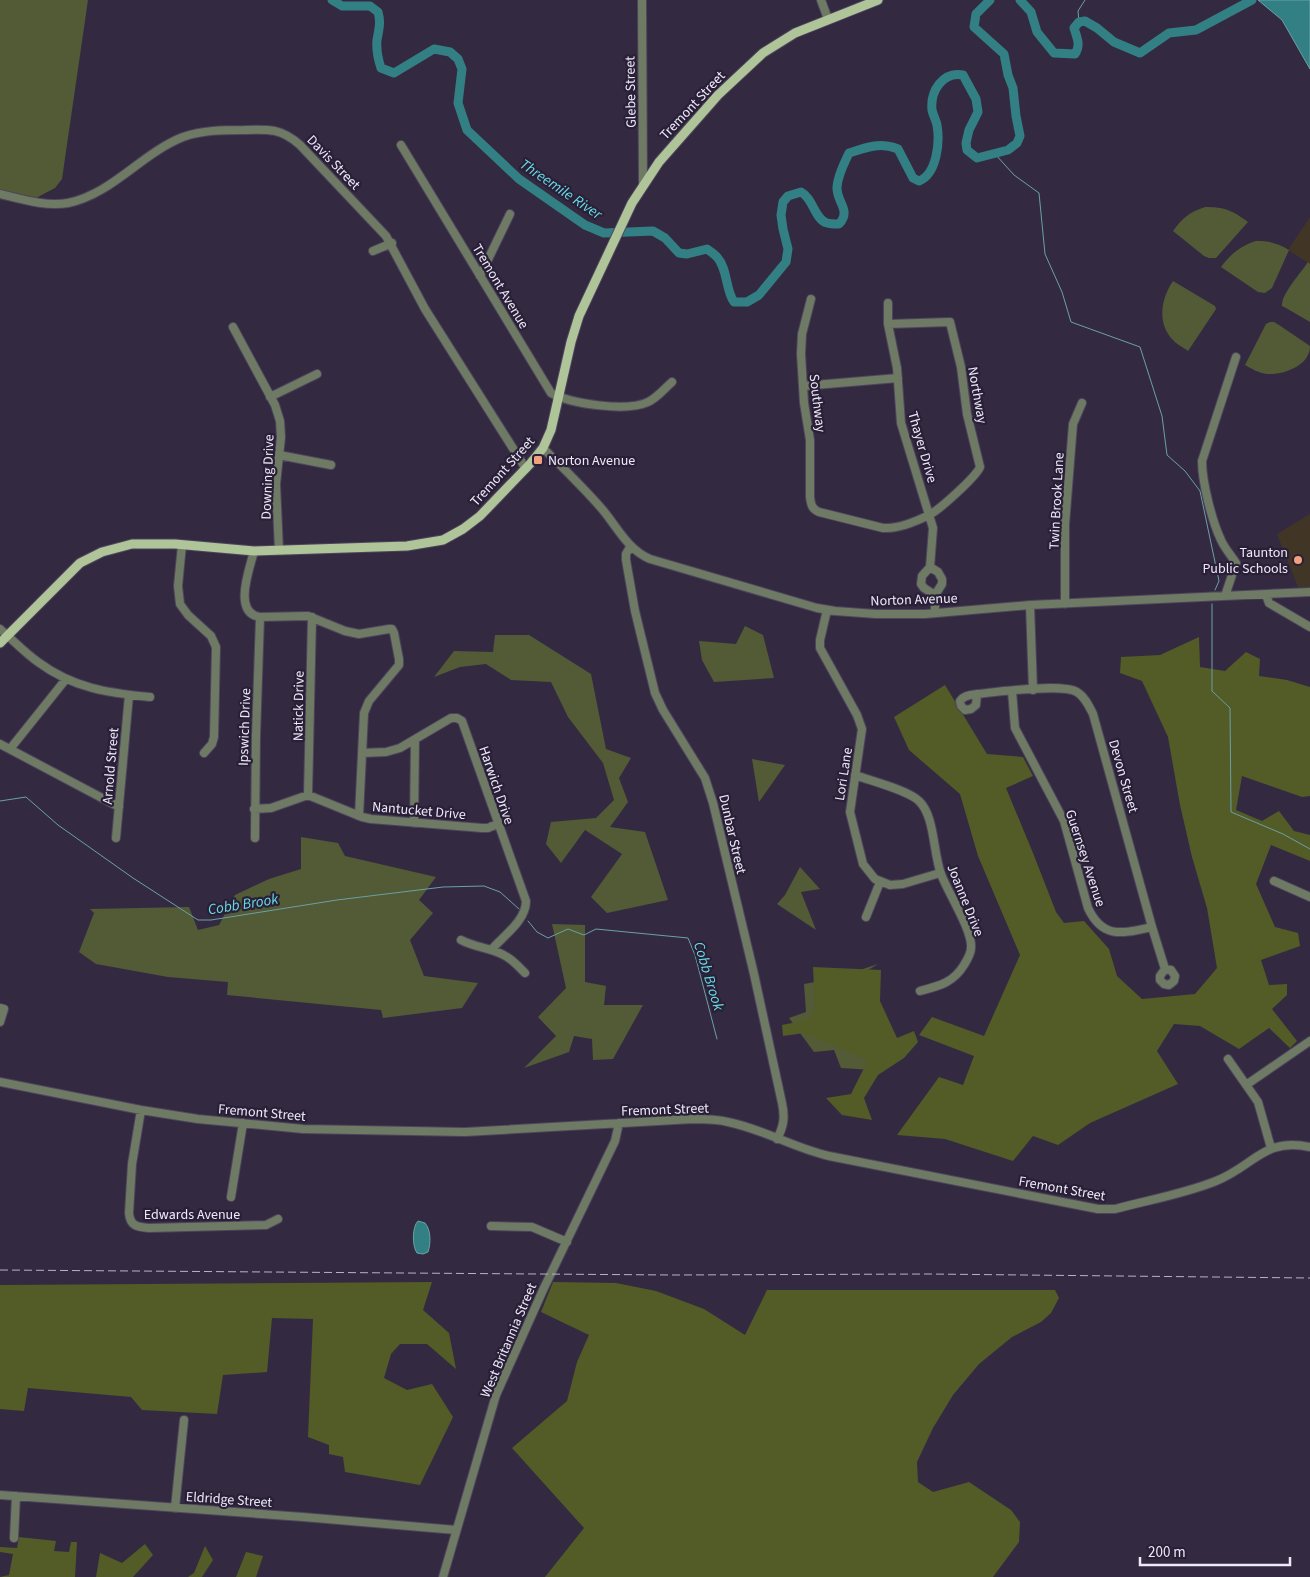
<svg xmlns="http://www.w3.org/2000/svg" width="1310" height="1577" viewBox="0 0 1310 1577" font-family="'Source Sans 3',sans-serif">
  <style>
    .education { fill: #413526 }
    .green { fill: #535a36 }
    .forest { fill: #535b27 }
    .water { fill: #328084; stroke: #6aa0a7 }
    .lines { fill: none; stroke-linecap: round; stroke-linejoin: round }
    .stream { stroke: #6aa0a7; stroke-width: 1 }
    .river { stroke: #328084; stroke-width: 9 }
    .minor-casing { stroke: #4d455c; stroke-width: 10 }
    .major-casing { stroke: #4d455c; stroke-width: 11 }
    .minor { stroke: #6f7a65; stroke-width: 8 }
    .major { stroke: #afc498; stroke-width: 9 }
    .rail { stroke: #b9b3c5; stroke-width: 1; stroke-dasharray: 8 4; stroke-linecap: butt }
    .poi-dot { fill: #f1a17d; stroke: #292038; stroke-width: 2 }
    .labels { text-anchor: middle; stroke-width: 4.5; stroke-linejoin: round; paint-order: stroke }
    .street-label { font-size: 14px; fill: #eee9f9; stroke: #292038 }
    .poi-label { font-size: 14px; fill: #eee9f9; stroke: #292038; text-anchor: start }
    .water-label { font-size: 15px; font-style: italic; fill: #67dce3; stroke: #292038 }
  </style>
  <rect width="100%" height="100%" fill="#332a42"/>
  <path class="education" d="M1310,217V264L1288,250Z
    M1310,514V587H1298L1277,534Z"/>
  <path class="green" d="M0,0H88L62,179L55,188L36,198L0,190Z
    M1205,207C1224,207 1232,210 1248,222L1216,258H1209L1204,256L1173,231C1182,218 1190,212 1205,207Z
    M1256,241C1269,241 1278,243 1289,250L1272,288L1265,293L1258,292L1221,267C1231,254 1240,246 1256,241Z
    M1308,262L1310,264V322L1286,308L1282,306C1281,294 1301,273 1308,262Z
    M1173,281L1215,306L1216,309L1188,351C1183,347 1176,344 1172,339C1157,322 1161,299 1173,281Z
    M1270,322H1274L1279,325L1310,346C1310,365 1285,375 1267,374C1259,373 1252,369 1245,365L1266,324Z
    M745,626L763,635L774,678L714,682L702,660L699,641L736,644Z
    M495,635H529L591,674L606,749L631,758L619,778L628,802L610,827L645,832L668,900L607,913L591,897L622,854L585,830L561,863L546,844L551,822L596,818L614,800L603,763L568,717L551,682L511,680L486,664L460,667L434,677L454,651L493,652Z
    M752,759L785,765L759,802Z
    M301,837L338,843L345,856L436,877L419,900L433,913L410,940L424,976L478,983L462,1008L383,1018L381,1010L227,995L228,982L168,977L96,964L79,952L94,913L90,909L189,907L198,930L219,925L235,895L269,879L301,869Z
    M800,867L820,889L801,892L816,930L777,904L785,895Z
    M552,924L585,925V982L606,986L604,1005H643L613,1059L593,1060L592,1039L574,1036L569,1052L524,1068L556,1036L538,1017L566,988Z
    M878,964L837,989L862,1003L872,1070L841,1068L834,1050L814,1052L789,1018L806,1012L804,984L833,979Z"/>
  <path class="forest" d="M1199,637L1200,667L1225,671L1246,652L1260,659L1259,676L1287,680L1310,687V796L1302,797L1242,776L1236,810L1262,821L1279,811L1294,831L1310,835V861L1271,845L1256,884L1275,927L1298,933L1300,946L1261,960L1269,985L1287,984V995L1272,1009L1297,1041L1290,1048L1269,1028L1239,1049L1200,1026L1174,1024L1157,1051L1178,1084L1090,1123L1058,1145L1033,1136L1013,1161L945,1139L897,1135L939,1077L963,1085L974,1056L919,1035L932,1017L984,1036L1020,955L978,856L960,794L909,750L894,717L945,685L987,754L1023,757L1033,776L1006,788L1033,853L1056,912L1064,923L1084,921L1109,949L1117,976L1142,999L1195,994L1217,968L1207,908L1192,857L1180,805L1168,737L1142,681L1120,673L1121,657L1160,655Z
    M813,967L881,970L880,1001L897,1038L914,1031L918,1042L904,1058L878,1075L864,1098L872,1120L842,1115L826,1098L851,1094L868,1060L805,1033L783,1036L782,1025L807,1020L815,1010Z
    M432,1282L423,1310L449,1333L456,1369L427,1344H400L391,1354L384,1378L407,1390L432,1384L453,1417L420,1485L345,1472L343,1457L329,1454V1445L308,1437L313,1319L272,1318L267,1372L223,1375L217,1414L142,1410L131,1397L28,1388L24,1411L0,1409V1285Z
    M553,1282L616,1283L656,1291L704,1309L745,1335L767,1290H1055L1059,1298L1051,1313L1041,1322L1012,1337L979,1364L953,1395L933,1428L917,1462L918,1482L933,1492L969,1482L1011,1510L1020,1522L1019,1542L993,1577H545L584,1528L512,1448L567,1401L577,1362L589,1335L541,1312Z
    M19,1537L56,1541L54,1551L69,1552L71,1542H77L75,1577H0L9,1575L13,1554L0,1552V1547L17,1548Z
    M145,1544L153,1555L133,1577H96L100,1553L122,1563Z
    M205,1546L213,1560L202,1577H188L194,1573Z
    M246,1552L263,1556L256,1577H236Z"/>
  <path class="water" d="M1258,0H1310V69L1282,20Z
    M418,1221L425,1223C431,1230 431,1243 428,1252L423,1254L417,1253C412,1246 412,1227 418,1221Z"/>
  <g class="lines">
    <path class="stream" d="M1079,22L1078,11L1085,0
      M995,154L1014,175L1039,193L1045,254L1062,292L1071,322L1140,347L1162,416L1167,455L1185,471L1200,491L1219,581L1215,590
      M1212,604V691L1230,708L1231,812L1283,834L1310,849
      M0,801L26,797L58,825L133,878L198,920H211L337,900L443,887L484,886L500,892L519,909
      M528,921L537,932L548,938L568,929L584,935L596,929L688,938L695,955L717,1039"/>
    <path class="river" d="M332,0L342,6H370L378,12C381,22 379,29 377,40C376,50 378,59 381,68L394,73L434,49L450,52L458,59L462,69L458,103L467,130L519,179L585,225L604,233L653,231L665,238L679,253L687,254L707,249C710,251 714,254 717,257C728,269 725,289 734,302H747L759,295L786,262L788,249L783,229L781,215L783,202L788,196L801,192C813,198 815,220 827,223C830,224 835,224 839,224C852,210 836,202 837,187C838,174 844,164 849,153C867,147 880,142 898,149L913,178L919,181C937,174 940,142 937,125C936,120 933,115 932,110C930,91 943,71 963,75L976,99L978,112L969,130L966,143L967,150L977,158L1008,150L1017,143L1020,136L1016,116L1013,88L1008,75L1004,54L974,27L976,14L990,0
      M1020,0L1031,12L1037,32L1054,53L1075,54C1081,45 1077,38 1074,28L1079,22L1085,21L1097,28L1114,42L1140,53L1169,33L1196,30L1252,0"/>
    <g class="minor-casing">
      <path id="minor" d="M642,0L643,185
        M821,0L828,19
        M401,145L551,393C571,404 627,412 648,402C657,398 664,389 672,382
        M0,194C21,199 46,207 68,203C112,194 142,153 183,137C203,130 223,130 244,130C268,129 281,128 300,145L386,236L425,309L526,469
        M373,251L392,243
        M480,276L510,214
        M811,299L802,334L801,354L804,403L810,440V497C811,505 812,509 819,512L883,528C899,529 915,522 929,515C939,510 976,477 980,467L967,414L961,367L950,322L888,324
        M888,303V324L897,368L901,423L933,528L930,567L922,576L921,584L924,588L935,595
        M233,327L275,405L280,421L281,437L276,484L279,550
        M803,386L898,378
        M270,397L317,374
        M543,448C563,468 584,488 602,509C618,528 627,549 650,559L817,608L835,611L876,614H925L1030,605L1310,592
        M279,455L331,465
        M182,545L178,586L180,604L188,615L211,636L216,647L214,737L212,744L204,753
        M630,547L626,554V560L635,611L655,693L663,710L705,778L713,803L754,974L782,1103C785,1117 784,1126 777,1139
        M254,551C250,568 232,613 260,617L308,616L345,631L359,634L389,629H392L394,633L399,659V665L369,701L364,713L359,816
        M930,567L938,572L942,579V584L935,595V613
        M1266,595L1269,603L1310,627
        M1225,596L1236,563C1231,555 1225,549 1221,540C1212,521 1202,482 1202,461L1236,357
        M1065,604V525L1073,424L1082,403
        M1030,605L1033,690
        M827,610L820,640V648L857,715L862,729L850,812L863,864L875,879L890,885L903,884L940,873
        M0,629C13,640 24,652 38,662C73,688 108,693 150,697
        M1012,691L1015,728L1064,821L1088,908C1103,940 1123,933 1152,927
        M977,694C971,695 964,695 960,701L961,706L965,710L971,709L976,705L977,694C997,692 1062,683 1077,692C1085,697 1089,706 1093,714L1152,927L1165,969L1171,970L1175,976L1174,981L1169,985L1164,984L1160,980V976L1165,969
        M0,744L119,807
        M10,749L66,679
        M362,753L386,752L400,748L451,718H457L462,721L526,901C526,921 503,936 491,950
        M855,775C871,781 908,790 919,801C935,816 933,853 941,874C947,891 973,931 971,948C971,954 967,960 964,965C953,983 939,986 920,991
        M308,795L312,617
        M254,809L271,808L308,795L362,817L371,819L482,828H488L497,824
        M414,823L415,740
        M116,838L129,695
        M255,838L256,736L260,617
        M1274,881L1310,897
        M866,917L880,882
        M461,940C476,948 494,948 507,957C514,961 520,968 525,973
        M0,1008L4,1009L0,1022
        M1228,1059L1258,1102L1271,1148
        M0,1082L141,1110L198,1119L303,1129L465,1132L693,1119C704,1119 716,1119 728,1122C763,1129 794,1148 829,1156L1098,1209H1115C1148,1200 1184,1194 1216,1181C1254,1166 1264,1137 1310,1147
        M1246,1085L1310,1041
        M141,1110L132,1164L129,1213C130,1226 137,1227 149,1228L266,1225L278,1219
        M231,1197L243,1123
        M491,1226L532,1227L567,1242
        M0,1495L303,1517L456,1530
        M175,1508L184,1420
        M14,1538L16,1496
        M443,1577L496,1395L543,1290L615,1141L619,1123"/>
    </g>
    <g class="major-casing">
      <path id="major" d="M0,643L80,563L102,552L132,544H175L254,551L407,546L443,540L463,529L480,516L530,464L543,448L551,430L571,342L579,316L632,203L659,162L718,95L763,53L795,33L878,0"/>
    </g>
    <use href="#minor" class="minor"/>
    <use href="#major" class="major"/>
    <path class="rail" d="M0,1270L673,1275L928,1274L1310,1278"/>
  </g>
  <g class="poi-dot">
    <rect x="533" y="455" width="10" height="10" rx="2.5"/>
    <circle cx="1298" cy="560" r="5"/>
  </g>
  <g class="labels">
    <g class="street-label">
      <text transform="translate(630 92) rotate(-91)" y="5">Glebe Street</text>
      <text transform="translate(692 105) rotate(-47)" y="5">Tremont Street</text>
      <text transform="translate(334 162) rotate(46)" y="5">Davis Street</text>
      <text transform="translate(501 286) rotate(59)" y="5">Tremont Avenue</text>
      <text transform="translate(978 395) rotate(80)" y="5">Northway</text>
      <text transform="translate(818 403) rotate(83)" y="5">Southway</text>
      <text transform="translate(923 447) rotate(74)" y="5">Thayer Drive</text>
      <text transform="translate(502 471) rotate(-48)" y="5">Tremont Street</text>
      <text transform="translate(267 477) rotate(-88)" y="5">Downing Drive</text>
      <text transform="translate(1056 501) rotate(-87)" y="5">Twin Brook Lane</text>
      <text transform="translate(914 599) rotate(-2)" y="5">Norton Avenue</text>
      <text transform="translate(298 706) rotate(-89)" y="5">Natick Drive</text>
      <text transform="translate(244 727) rotate(-88)" y="5">Ipswich Drive</text>
      <text transform="translate(110 766) rotate(-85)" y="5">Arnold Street</text>
      <text transform="translate(843 774) rotate(-81)" y="5">Lori Lane</text>
      <text transform="translate(1124 776) rotate(74)" y="5">Devon Street</text>
      <text transform="translate(497 785) rotate(71)" y="5">Harwich Drive</text>
      <text transform="translate(419 810) rotate(5)" y="5">Nantucket Drive</text>
      <text transform="translate(733 834) rotate(77)" y="5">Dunbar Street</text>
      <text transform="translate(1086 858) rotate(72)" y="5">Guernsey Avenue</text>
      <text transform="translate(966 900) rotate(68)" y="5">Joanne Drive</text>
      <text transform="translate(665 1109) rotate(-2)" y="5">Fremont Street</text>
      <text transform="translate(262 1112) rotate(5)" y="5">Fremont Street</text>
      <text transform="translate(1062 1188) rotate(10)" y="5">Fremont Street</text>
      <text x="192" y="1219">Edwards Avenue</text>
      <text transform="translate(508 1340) rotate(-67)" y="5">West Britannia Street</text>
      <text transform="translate(229 1499) rotate(4)" y="5">Eldridge Street</text>
    </g>
    <g class="poi-label">
      <text x="548" y="465">Norton Avenue</text>
      <text x="1288" y="557" text-anchor="end">Taunton<tspan x="1288" dy="16">Public Schools</tspan></text>
    </g>
    <g class="water-label">
      <text transform="translate(561 189) rotate(34)" y="5">Threemile River</text>
      <text transform="translate(243 904) rotate(-9)" y="5">Cobb Brook</text>
      <text transform="translate(709 976) rotate(73)" y="5">Cobb Brook</text>
    </g>
  </g>
  <path d="M1140 1557v8h150v-8" fill="none" stroke="#eee9f9" stroke-width="2.5"/>
  <text x="1148" y="1557" font-size="15" fill="#eee9f9" stroke="#292038" stroke-width="4" paint-order="stroke">200 m</text>
</svg>
